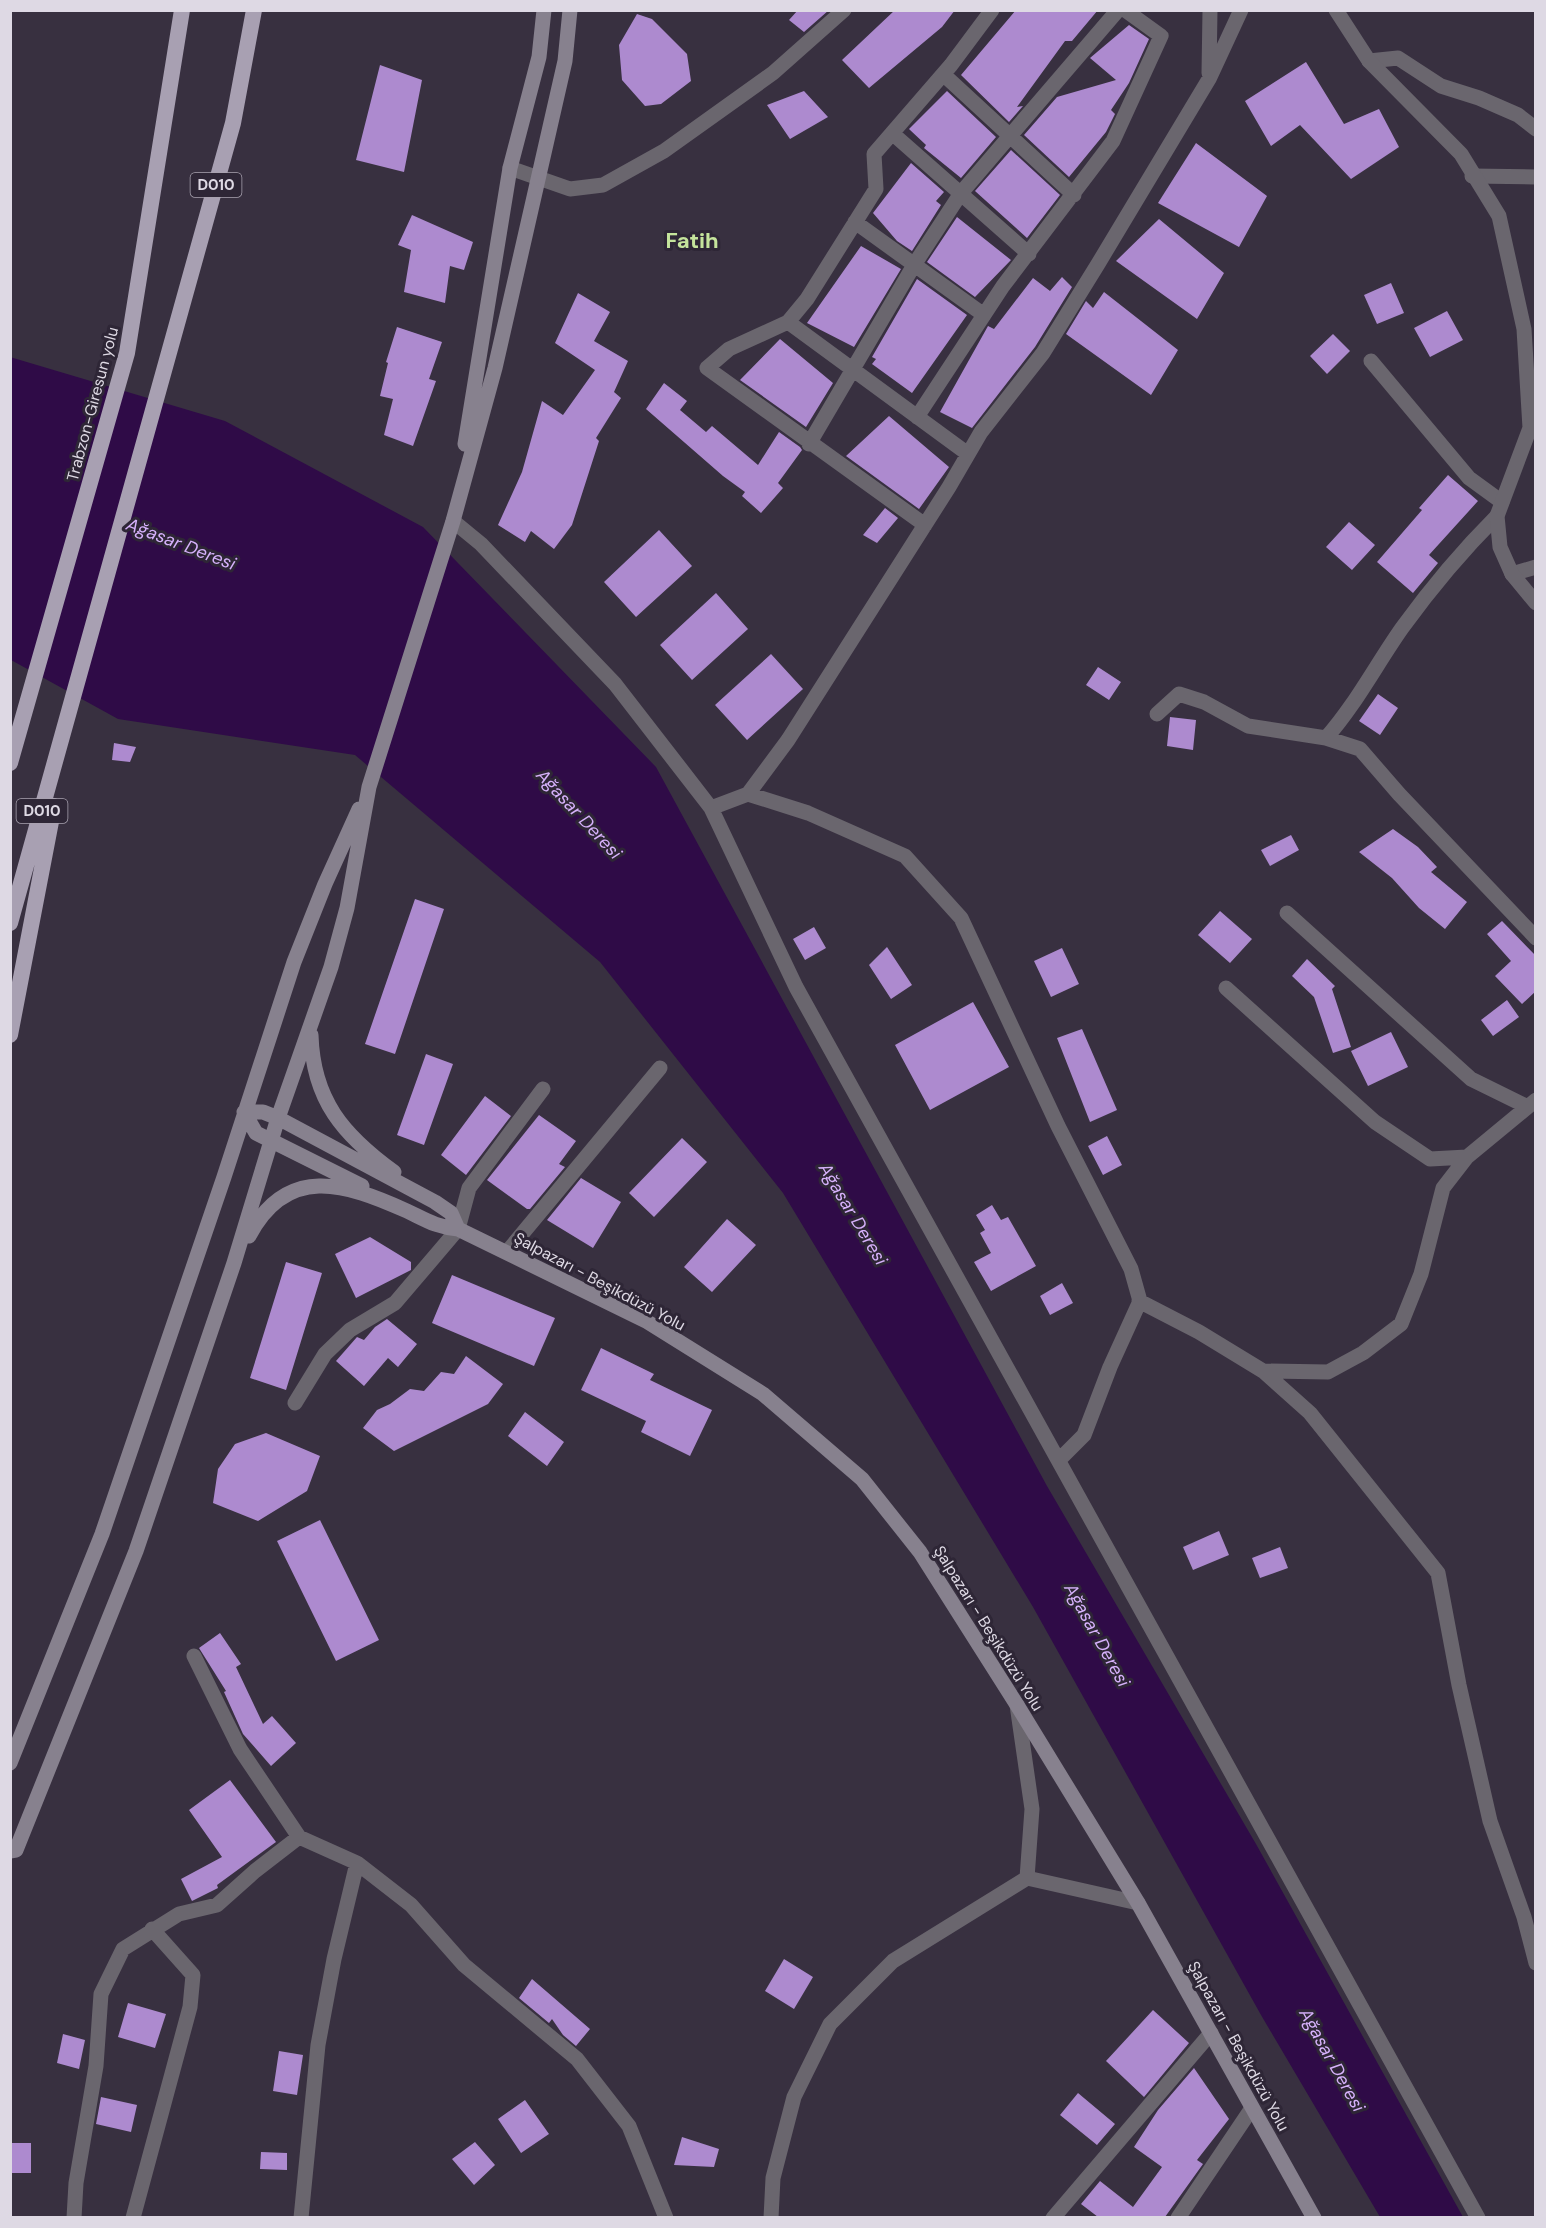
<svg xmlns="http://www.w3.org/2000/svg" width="1546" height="2228" viewBox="0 0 1546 2228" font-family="'DM Sans',sans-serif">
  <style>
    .water { fill: #2f0b47 }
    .building { fill: #ad8acf }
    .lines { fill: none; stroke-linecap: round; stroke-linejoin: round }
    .minor { stroke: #6a666e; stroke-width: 15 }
    .tertiary { stroke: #6a666e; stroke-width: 15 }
    .secondary { stroke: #87818e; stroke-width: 15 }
    .trunk { stroke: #a8a0b2; stroke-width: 16 }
    .labels { text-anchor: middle; stroke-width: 6; stroke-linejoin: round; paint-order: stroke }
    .shield { fill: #2e2636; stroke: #a9a3b0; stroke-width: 1.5 }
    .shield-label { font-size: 15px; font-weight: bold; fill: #ded9e4 }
    .street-label { font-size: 16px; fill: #ded9e4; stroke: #2e2636 }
    .water-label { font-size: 18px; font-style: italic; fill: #d6b1fb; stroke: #2e2636 }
    .district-label { font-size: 22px; font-weight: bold; fill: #c5e49c; stroke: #2e2636 }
  </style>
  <rect width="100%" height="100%" fill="#383040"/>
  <path class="water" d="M10,357L225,421L423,527L656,767L1047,1486L1256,1844L1463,2217H1380L1261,2015L1033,1607L783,1193L600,962L355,755L118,719L11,660Z"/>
  <path class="building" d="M798,10H829L804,32L789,20Z
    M895,10H955L942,27L869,88L842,60Z
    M1016,10H1098L1072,41H1065L1017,107L1023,106L1009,122L961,75Z
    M637,14L652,19L687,54L691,81L661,104L645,106L622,80L619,45Z
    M1129,25L1149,39L1129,83L1111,110L1115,114L1106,132L1069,177L1024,135L1057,97L1116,80L1090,58Z
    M1306,62L1344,124L1379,109L1399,147L1351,179L1300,125L1271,146L1245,101Z
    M380,65L422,80L404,172L356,160Z
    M804,91L828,117L790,139L767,105Z
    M947,91L996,137L961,178L924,148L926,145L909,129Z
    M1196,143L1267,196L1239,247L1158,203Z
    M1011,150L1060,195L1027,238L975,191Z
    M911,163L944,192L936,201L941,205L912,251L897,241L873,213Z
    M412,215L473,242L464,270L450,266L445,303L404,292L411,250L398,245Z
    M957,217L1011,260L975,297L927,262Z
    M1159,219L1224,273L1197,319L1116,261Z
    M861,246L901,269L854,347L807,323Z
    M1062,277L1072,287L1035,347L972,428L940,412L988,326L994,329L1033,278L1050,291Z
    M917,279L967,315L912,393L872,364L876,359L872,357Z
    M1391,283L1404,313L1377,324L1364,295Z
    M1104,292L1178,350L1151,395L1066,334L1086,301L1093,308Z
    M578,293L610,312L594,341L628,361L614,392L621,398L596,438L599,441L572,525L554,549L531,531L525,542L498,525L522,472L542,401L563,415L595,370L555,343Z
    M1447,311L1463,340L1430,357L1414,328Z
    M397,327L442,342L429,379L436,381L413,446L384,435L393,399L380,396L388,363L386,362Z
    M1333,334L1350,351L1327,374L1310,356Z
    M780,339L833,383L806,427L740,380Z
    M664,383L687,401L680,410L706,432L712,426L758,465L779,432L800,447L802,450L778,483L783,488L761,513L742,496L745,492L723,476L646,409Z
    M889,416L949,467L919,509L846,456Z
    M1448,475L1478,501L1429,555L1438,563L1413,593L1377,562L1422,510L1419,508Z
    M885,508L898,518L877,543L863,535Z
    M1349,522L1375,545L1352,570L1326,547Z
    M659,530L692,566L636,617L604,582Z
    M716,593L748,629L692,680L660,645Z
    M771,654L803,689L747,740L715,705Z
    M1098,667L1121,682L1109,700L1086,685Z
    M1378,694L1398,708L1380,735L1359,721Z
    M1170,717L1196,720L1193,750L1167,746Z
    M114,743L136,747L130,762L112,760Z
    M1393,829L1418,847L1437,867L1431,872L1467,902L1445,929L1419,908L1392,878L1359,852Z
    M1291,835L1299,850L1270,866L1261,850Z
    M415,899L444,909L395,1054L365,1044Z
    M1220,911L1252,939L1230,963L1198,935Z
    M1502,921L1536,956V991L1522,1004L1495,976L1511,961L1487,934Z
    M814,927L826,948L805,960L793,939Z
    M887,947L912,985L891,999L869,965Z
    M1062,948L1079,984L1051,997L1034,961Z
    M1307,959L1335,986L1332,989L1351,1047L1333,1053L1314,997L1292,976Z
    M1507,1000L1519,1017L1493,1036L1481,1020Z
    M973,1002L1009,1067L930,1110L895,1045Z
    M1082,1029L1117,1110L1090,1122L1057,1038Z
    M1391,1032L1408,1067L1368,1086L1351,1051Z
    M426,1054L453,1064L424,1145L397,1135Z
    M485,1096L511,1116L466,1175L441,1155Z
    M539,1115L576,1141L559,1164L565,1167L530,1209H527L487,1180Z
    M1107,1136L1122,1165L1103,1175L1088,1146Z
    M682,1138L707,1162L654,1217L629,1193Z
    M581,1178L621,1202L593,1248L547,1220Z
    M992,1205L1001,1220L1008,1217L1036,1266L991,1291L974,1262L991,1253L980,1233L985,1230L976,1215Z
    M727,1219L756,1245L712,1292L684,1267Z
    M370,1237L411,1262V1270L356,1298L335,1254Z
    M286,1262L322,1273L286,1390L250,1378Z
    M452,1275L555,1318L534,1366L432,1323Z
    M1062,1283L1073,1303L1050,1315L1040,1296Z
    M387,1319L417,1344L398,1367L388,1358L364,1386L336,1361L357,1337L364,1340L375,1327Z
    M601,1348L654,1374L650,1380L712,1410L690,1456L641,1432L646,1421L581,1390Z
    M466,1356L503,1384L488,1404L394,1451L363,1428L377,1410L390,1404L410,1389L424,1391L441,1372L454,1374Z
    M525,1412L564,1442L547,1466L508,1436Z
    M266,1433L320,1456L307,1491L258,1521L213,1503L218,1469L235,1444Z
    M320,1520L379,1640L336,1661L277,1541Z
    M1219,1531L1229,1555L1193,1570L1183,1547Z
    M1280,1547L1288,1568L1260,1578L1252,1558Z
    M220,1633L241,1664L236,1667L263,1724L272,1716L296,1743L271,1766L243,1734L224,1692L226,1691L199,1648Z
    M230,1780L276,1842L217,1885L218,1888L192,1901L181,1879L222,1857L189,1810Z
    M784,1959L813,1977L794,2009L765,1991Z
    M532,1979L590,2029L576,2046L563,2035L552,2019L549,2023L519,1998Z
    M128,2003L166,2014L155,2048L118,2037Z
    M1153,2010L1189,2043L1144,2097L1106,2061Z
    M63,2034L85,2040L79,2069L57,2063Z
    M279,2051L303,2055L297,2095L273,2091Z
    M1194,2068L1229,2119L1197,2160L1203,2164L1165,2217H1098L1081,2204L1100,2181L1133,2207L1162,2167L1134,2147L1158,2110Z
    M1078,2093L1115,2124L1097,2145L1060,2115Z
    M101,2097L137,2105L131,2132L96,2124Z
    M525,2100L549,2134L521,2153L498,2119Z
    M682,2137L719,2149L714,2167L674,2165Z
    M475,2142L495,2165L474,2185L452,2159Z
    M11,2143H31V2173H11Z
    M261,2152L287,2153V2170L260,2169Z"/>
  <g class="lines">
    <path class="minor" d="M1369,61L1398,58L1441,86L1479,98L1518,115L1536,129
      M1209,73L1210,10
      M943,74L1074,195
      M892,133L1029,254
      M1472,176L1536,177
      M855,222L984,315
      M788,322L968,454
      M1371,361L1469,478L1502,502
      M917,417L1003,286L1113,141L1161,36L1125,10
      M809,444L914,265L961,193L1118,10
      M453,521L481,544L615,684L711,808L796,987L1478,2218
      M925,525L707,368L729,349L788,322L807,299L876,189L874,154L951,65L992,10
      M1512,574L1536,567
      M1157,714L1179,694L1204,702L1248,726L1326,738C1356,704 1376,665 1402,628C1431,588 1462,551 1497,516
      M1326,738L1360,749L1399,794L1536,938
      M748,794L808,813L905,856L961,918L1058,1126L1131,1269L1140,1301L1110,1367L1084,1435L1059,1460
      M711,808L748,794L788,740L949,487L981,432L1043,353L1098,264L1209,79L1241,10
      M1287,913L1471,1079L1526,1106
      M1226,988L1375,1122L1430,1159L1467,1157
      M507,1252L660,1068
      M1139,1301L1199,1332L1263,1371L1328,1372L1363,1353L1401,1324L1421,1274L1443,1188L1467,1157L1536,1100
      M1263,1371L1310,1413L1438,1573L1459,1685L1490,1821L1524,1917L1536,1963
      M295,1403L325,1354L350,1330L395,1303L458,1229L469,1188L543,1089
      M194,1656L240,1749L299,1837L357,1863L411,1905L464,1965L577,2059L629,2126L666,2218
      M74,2218L76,2183L96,2066L101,1994L123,1949L179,1914L217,1905L255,1871L299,1837
      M133,2218L190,2007L193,1975L152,1929
      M301,2218L318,2045L334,1959L357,1863
      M1053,2218L1211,2033
      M1178,2218L1252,2108"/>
    <path class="tertiary" d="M1336,10L1369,61L1461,154L1499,216L1524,329L1530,428L1497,516L1500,547L1512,574L1536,603
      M510,168L570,189L603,185L664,151L773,73L844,10
      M1017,1705L1032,1809L1027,1878
      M771,2218L773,2178L794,2097L830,2024L893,1961L1027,1878L1138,1903"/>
    <path class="secondary" d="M465,444L510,168L539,57L544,10
      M311,1035C313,1100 343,1135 394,1172
      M362,1186L256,1133L244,1112H263L278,1118L435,1202L451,1213L458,1229
      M249,1236C287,1164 345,1183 407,1211C426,1220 436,1227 458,1229L646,1321L763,1394L862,1479L920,1552L1017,1705L1138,1903L1314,2218
      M10,1763L102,1534L224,1177L294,962L325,884L359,809
      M10,1851L16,1850L136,1551L234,1263L278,1118L331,967L347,908L369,787L453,521L495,368L565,61L570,10"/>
    <path class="trunk" d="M10,763L127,353L182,10
      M10,923L233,123L254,10
      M10,1035L54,806"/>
  </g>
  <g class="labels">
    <g class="shield">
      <rect x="190.5" y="173" width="51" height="24" rx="4.5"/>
      <rect x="16.5" y="799" width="51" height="24" rx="4.5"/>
    </g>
    <g class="shield-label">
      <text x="216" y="190">D010</text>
      <text x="42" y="816">D010</text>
    </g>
    <g class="street-label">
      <text transform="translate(92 404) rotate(-75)" y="6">Trabzon-Giresun yolu</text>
      <text transform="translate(600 1281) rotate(28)" y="6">Şalpazarı - Beşikdüzü Yolu</text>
      <text transform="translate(989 1628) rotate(58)" y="6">Şalpazarı - Beşikdüzü Yolu</text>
      <text transform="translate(1239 2046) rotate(61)" y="6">Şalpazarı - Beşikdüzü Yolu</text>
    </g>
    <g class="water-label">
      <text transform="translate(181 544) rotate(21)" y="6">Ağasar Deresi</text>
      <text transform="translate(579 814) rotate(47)" y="6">Ağasar Deresi</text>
      <text transform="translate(853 1214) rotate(59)" y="6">Ağasar Deresi</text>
      <text transform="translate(1097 1635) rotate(61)" y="6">Ağasar Deresi</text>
      <text transform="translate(1332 2060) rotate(61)" y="6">Ağasar Deresi</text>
    </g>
    <g class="district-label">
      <text x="692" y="248">Fatih</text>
    </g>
  </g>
  <rect width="1546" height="2228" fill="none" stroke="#ded9e4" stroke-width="24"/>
</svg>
